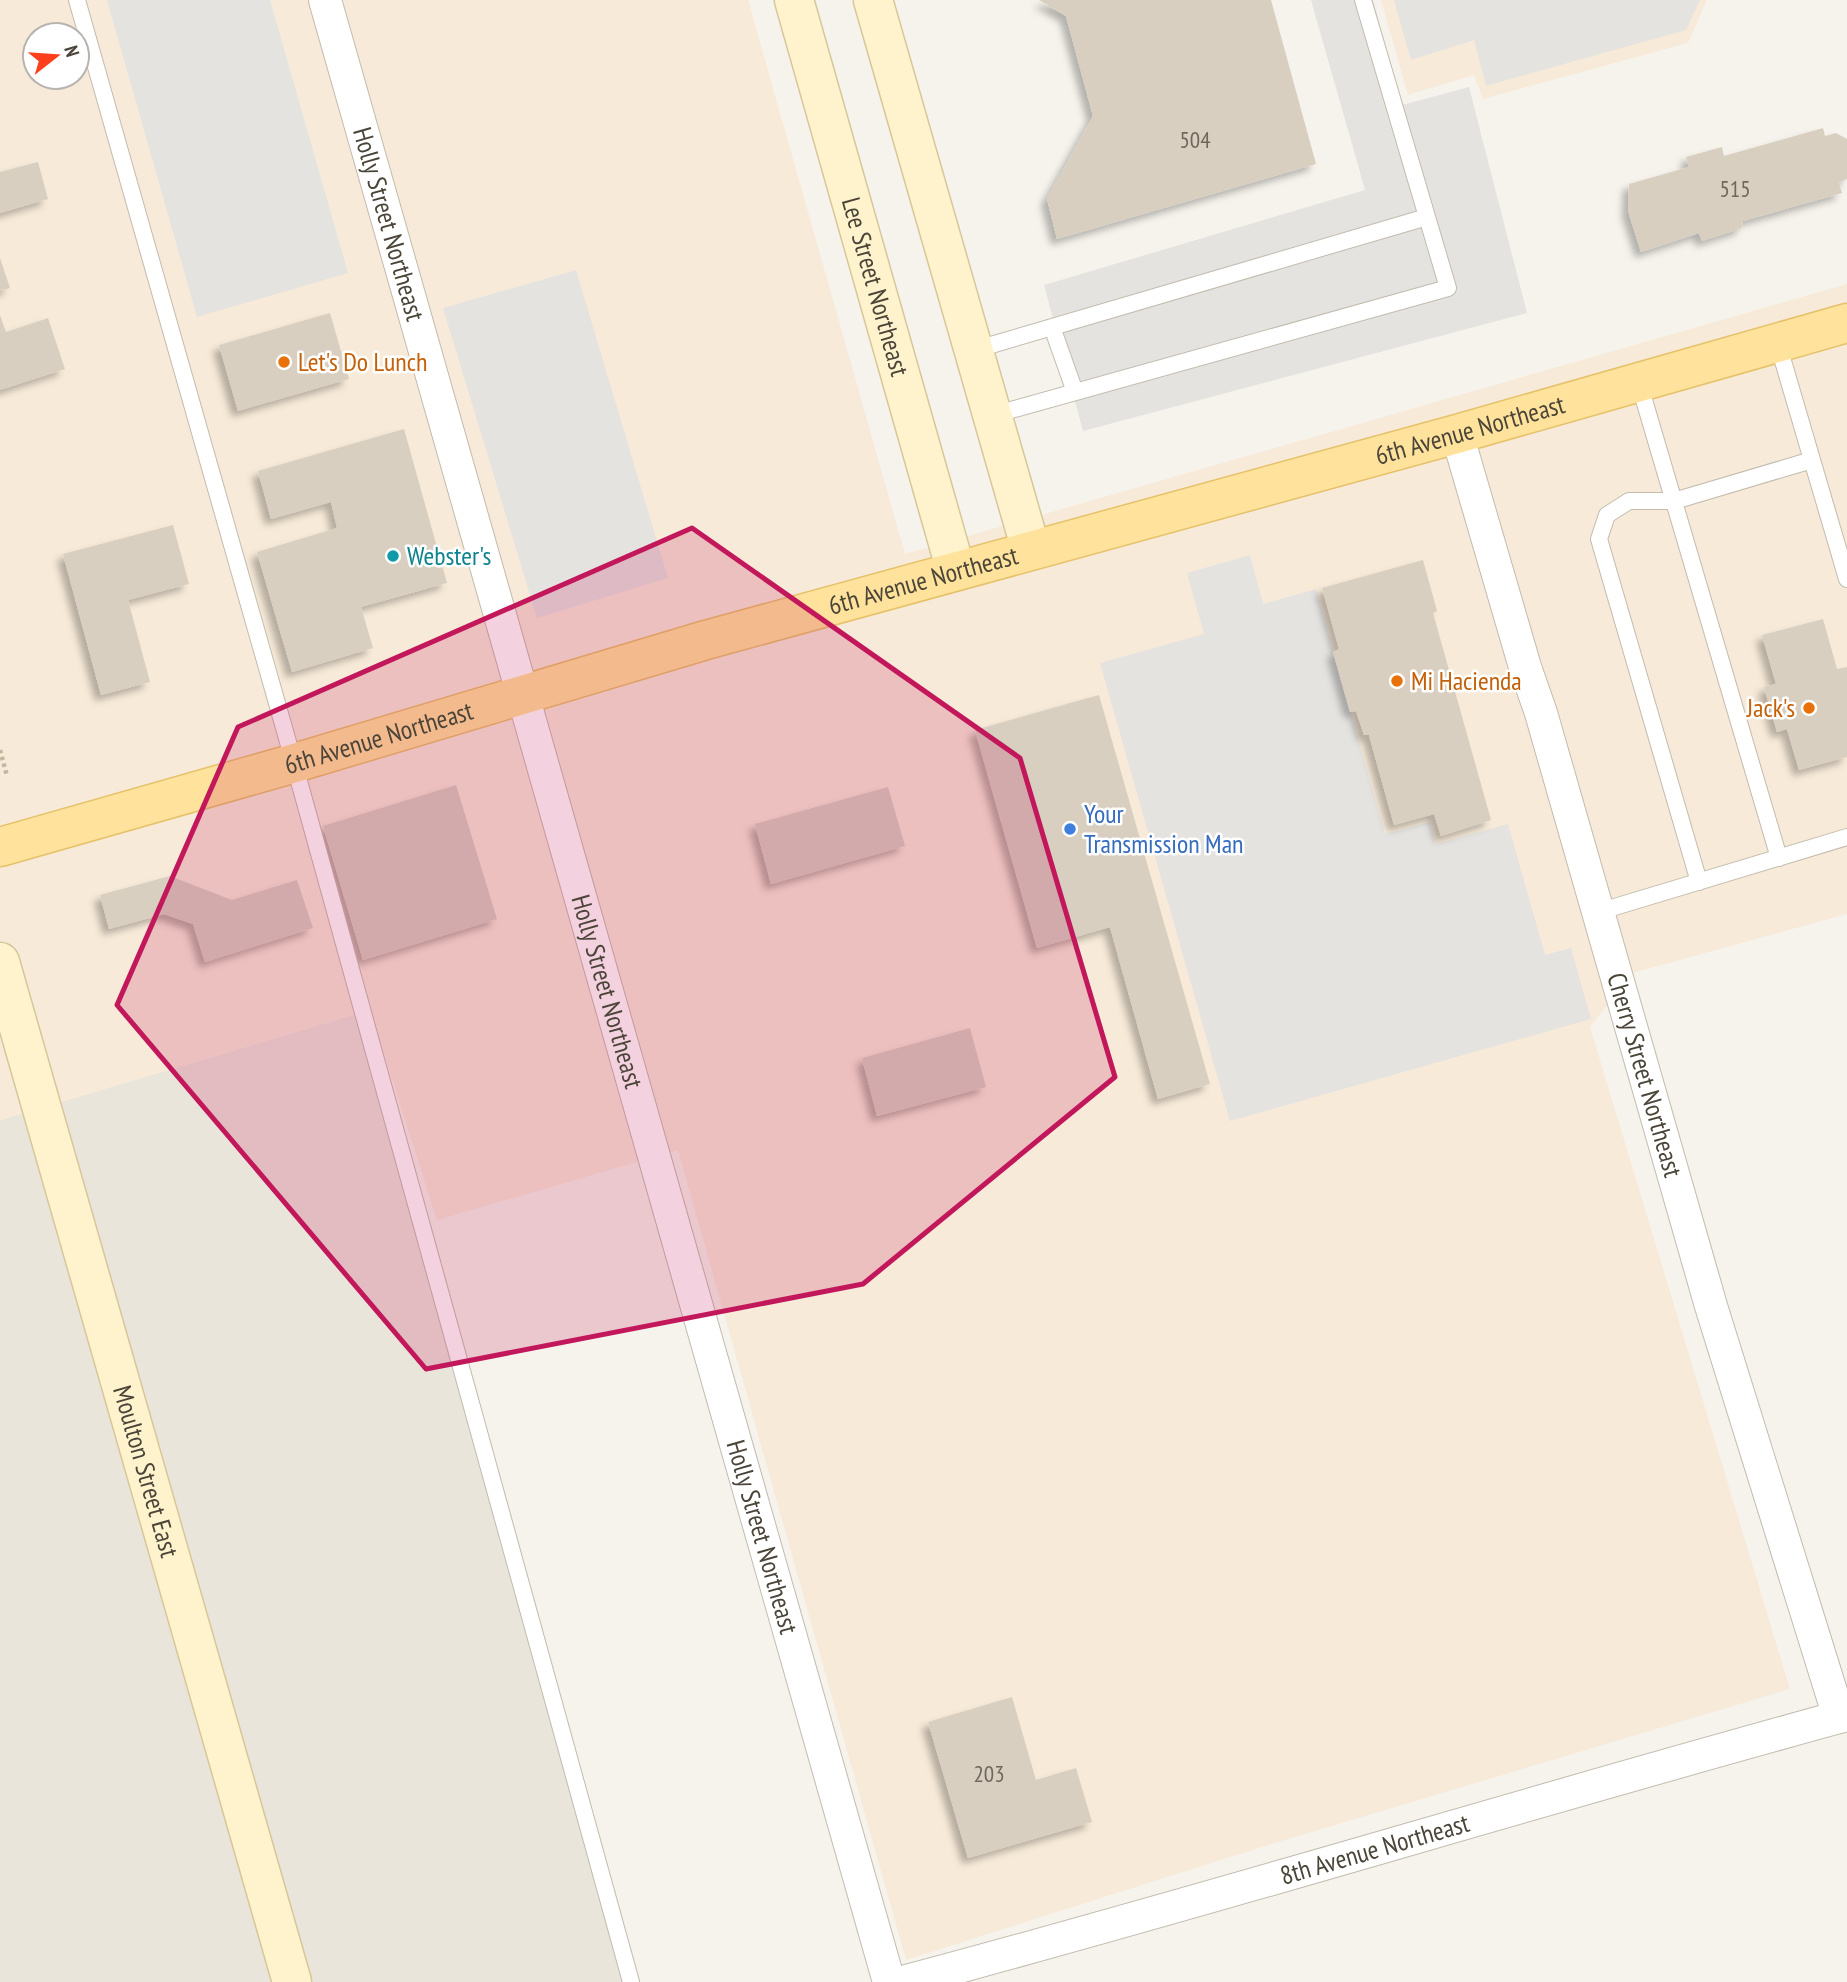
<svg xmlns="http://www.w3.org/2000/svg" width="1847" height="1982" viewBox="0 0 1847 1982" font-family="'PT Sans Narrow',sans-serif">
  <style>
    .residential { fill: #eae5da }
    .commercial { fill: #f7ead8; fill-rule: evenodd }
    .parking { fill: #e5e3e0 }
    .building { fill: #d8cfc1; filter: url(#shadow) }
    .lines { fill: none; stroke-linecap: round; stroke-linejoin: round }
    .lane-casing { stroke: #c2bbae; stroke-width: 18 }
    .street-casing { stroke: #c2bbae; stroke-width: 34 }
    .secondary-casing { stroke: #d6c79b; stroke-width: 41 }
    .primary-casing { stroke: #e6c16a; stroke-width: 41 }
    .path { stroke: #c4b79f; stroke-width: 4.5; stroke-dasharray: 3.5 3.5; stroke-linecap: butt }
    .lane { stroke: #fff; stroke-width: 16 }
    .street { stroke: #fff; stroke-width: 32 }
    .secondary { stroke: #fff3cd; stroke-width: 38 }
    .primary { stroke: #ffe39c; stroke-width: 38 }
    .marked { fill: #c2185b; fill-opacity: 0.2; stroke: #c2185b; stroke-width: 5; stroke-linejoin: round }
    .food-dot { fill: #e8710a; stroke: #fff; stroke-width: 2.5 }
    .culture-dot { fill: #0f9aa8; stroke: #fff; stroke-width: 2.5 }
    .shop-dot { fill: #3f7fe0; stroke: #fff; stroke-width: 2.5 }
    .labels { text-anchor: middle; stroke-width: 5; stroke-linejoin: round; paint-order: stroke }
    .number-label { font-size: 23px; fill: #6e675b }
    .street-label { font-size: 26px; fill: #4b4439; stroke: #fff }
    .food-label { font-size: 26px; fill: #c56008; stroke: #fff; text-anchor: start }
    .culture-label { font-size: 26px; fill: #0d838f; stroke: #fff; text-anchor: start }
    .shop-label { font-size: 26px; fill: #366cbe; stroke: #fff; text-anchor: start }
  </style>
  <defs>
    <filter id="shadow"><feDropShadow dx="-6" dy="6" stdDeviation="3.5" flood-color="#0004"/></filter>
  </defs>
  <rect width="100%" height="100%" fill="#f6f3ec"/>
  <path class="residential" d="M370,1010L632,1982H0V1120Z"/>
  <path class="commercial" d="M0,0H748L905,554L1847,284V914L1632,973L1590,1027L1790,1689L1265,1846L906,1960L678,1150L437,1220L370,1010L0,1120ZM35,35H77V77H35Z
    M1381,0H1707L1688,43L1483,99L1474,75L1408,95Z"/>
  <path class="parking" d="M107,0H270L348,273L197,317Z
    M1311,0H1373L1402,105L1469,87L1527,313L1083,431L1044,285L1365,190Z
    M1394,0H1700L1686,30L1486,86L1474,40L1411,60Z
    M576,270L668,578L537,618L443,308Z
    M1250,555L1263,604L1316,589L1385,834L1430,822L1436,844L1508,824L1545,955L1571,948L1591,1019L1230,1121L1100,663L1204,634L1187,573Z"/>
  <path class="building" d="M1039,0H1271L1316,164L1057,239L1047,199L1093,116L1066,16Z
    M1823,128L1825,136L1836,133L1847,139V179L1839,183L1842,193L1743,221L1742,228L1702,241L1699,233L1641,252L1628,211L1629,184L1689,167L1686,157L1722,147L1724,156Z
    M38,162L48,199L0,213V172Z
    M0,258L10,288L0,291Z
    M330,313L349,379L238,411L219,345Z
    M0,315L6,332L48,318L65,369L0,390Z
    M404,429L447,583L361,607L373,648L292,672L257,552L337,528L331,502L271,519L258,471Z
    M173,525L189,584L128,600L150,682L101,695L63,554Z
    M1423,560L1437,611L1433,613L1491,820L1441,836L1434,814L1394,825L1369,735H1364L1356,711L1350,712L1333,652L1339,649L1322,588Z
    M1823,619L1837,669L1847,667V757L1799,770L1787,729L1777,732L1764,687L1776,684L1762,635Z
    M1099,695L1210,1084L1158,1099L1110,927L1037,948L975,730Z
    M456,785L497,919L363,960L323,826Z
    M888,787L905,846L771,884L755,824Z
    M170,876L232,900L297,880L313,928L205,962L193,924L164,914L109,929L100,895Z
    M970,1028L986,1087L877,1116L862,1058Z
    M1012,1697L1036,1780L1076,1768L1092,1822L968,1858L928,1722Z"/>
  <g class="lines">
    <g class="lane-casing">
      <path id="lane" d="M77,0L294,763L631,1982
        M1052,327L1075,392
        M1778,344L1847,579
        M974,350L1427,217
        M1639,383L1779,858
        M993,415L1448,288L1363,0
        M1699,882L1599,539L1607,515L1629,501H1674L1812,460
        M1598,912L1847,837"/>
    </g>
    <g class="street-casing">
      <g id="street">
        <path id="s1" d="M325,0L889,1982"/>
        <path id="s2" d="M1457,434L1525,667L1541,713L1711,1306L1839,1717"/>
        <path id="s3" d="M903,1982C1219,1898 1531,1801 1847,1715"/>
      </g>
    </g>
    <g class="secondary-casing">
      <g id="secondary">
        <path id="s4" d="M794,0L956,571"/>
        <path d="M873,0L1031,550"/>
        <path id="s5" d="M0,962L292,1982"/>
      </g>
    </g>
    <g class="primary-casing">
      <g id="primary">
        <path id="s6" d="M0,847L288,765L706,640L1457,434L1847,323"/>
      </g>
    </g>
    <path class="path" d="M0,750L7,776"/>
    <use href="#lane" class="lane"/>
    <use href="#street" class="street"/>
    <use href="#secondary" class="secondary"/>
    <use href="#primary" class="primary"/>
  </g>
  <path class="marked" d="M692,528L1020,758L1115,1077L863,1284L426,1369L117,1005L238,727Z"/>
  <g class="food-dot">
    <circle cx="284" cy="362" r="7"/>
    <circle cx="1397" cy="681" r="7"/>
    <circle cx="1809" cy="708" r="7"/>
  </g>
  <circle class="culture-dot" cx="393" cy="556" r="7"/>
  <circle class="shop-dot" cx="1070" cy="829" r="7"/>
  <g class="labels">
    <g class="number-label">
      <text x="1195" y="148">504</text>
      <text x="1735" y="197">515</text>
      <text x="989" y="1782">203</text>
    </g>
    <g class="street-label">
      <text dy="9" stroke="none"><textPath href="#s1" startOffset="233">Holly Street Northeast</textPath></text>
      <text dy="9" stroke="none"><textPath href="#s4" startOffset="298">Lee Street Northeast</textPath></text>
      <text dy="9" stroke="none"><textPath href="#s6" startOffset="1528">6th Avenue Northeast</textPath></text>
      <text dy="9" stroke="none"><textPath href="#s6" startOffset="961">6th Avenue Northeast</textPath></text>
      <text dy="9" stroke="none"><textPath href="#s6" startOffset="394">6th Avenue Northeast</textPath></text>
      <text dy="9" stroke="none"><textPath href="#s1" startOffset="1031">Holly Street Northeast</textPath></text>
      <text dy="9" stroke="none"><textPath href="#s2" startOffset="668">Cherry Street Northeast</textPath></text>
      <text dy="9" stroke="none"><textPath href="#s5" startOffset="530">Moulton Street East</textPath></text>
      <text dy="9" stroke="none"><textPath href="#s1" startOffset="1598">Holly Street Northeast</textPath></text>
      <text dy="9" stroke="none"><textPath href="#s3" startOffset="490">8th Avenue Northeast</textPath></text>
    </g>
    <g class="food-label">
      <text x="298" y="371">Let's Do Lunch</text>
      <text x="1411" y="690">Mi Hacienda</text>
      <text x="1795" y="717" text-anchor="end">Jack's</text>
    </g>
    <g class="culture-label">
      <text x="407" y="565">Webster's</text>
    </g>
    <g class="shop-label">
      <text x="1084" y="823">Your<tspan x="1084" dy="30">Transmission Man</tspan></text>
    </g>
  </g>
  <g transform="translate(56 56) rotate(73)"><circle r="33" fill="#ffffff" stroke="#b7b4b0" stroke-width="2"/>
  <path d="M0-5L12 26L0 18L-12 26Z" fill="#fc3f1d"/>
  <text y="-10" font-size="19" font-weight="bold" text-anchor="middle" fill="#4b4439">N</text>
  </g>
</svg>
